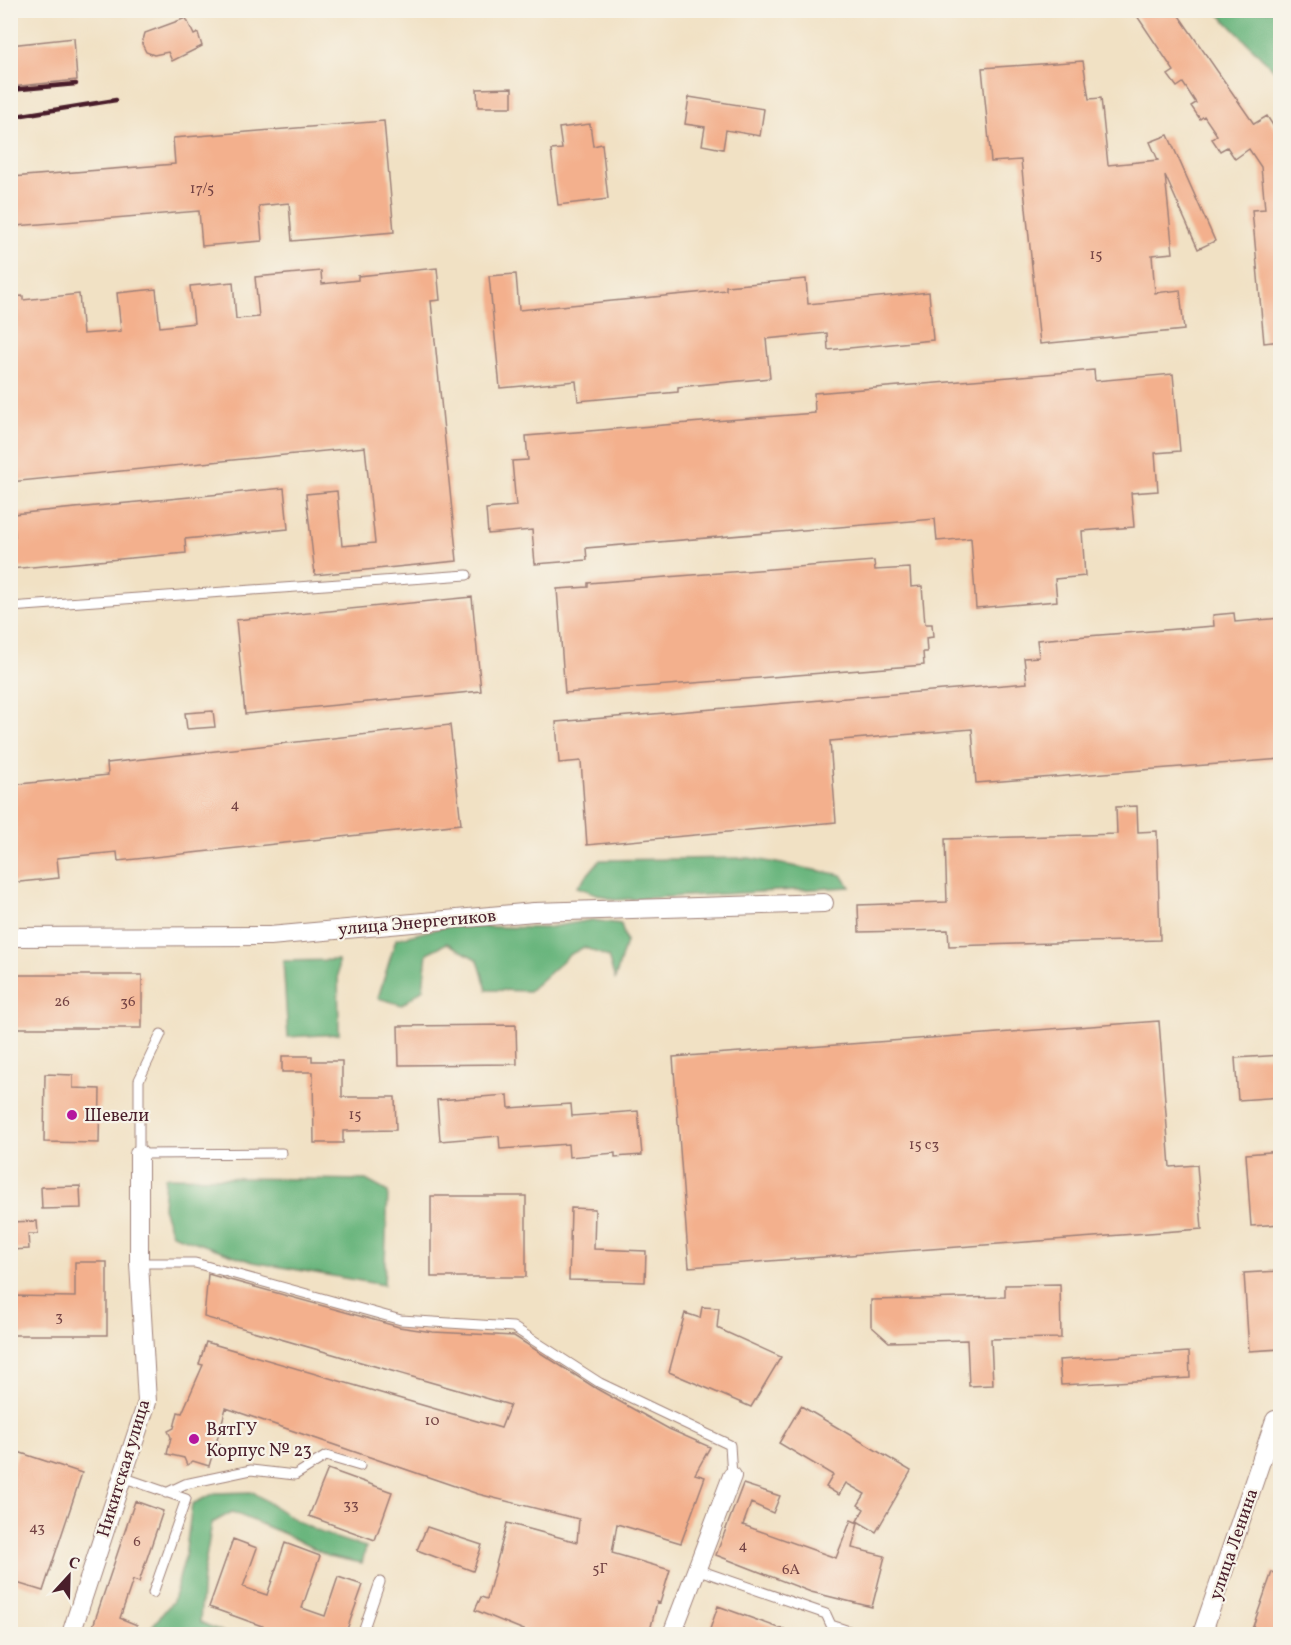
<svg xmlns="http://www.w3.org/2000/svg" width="1291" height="1645" viewBox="0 0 1291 1645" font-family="Vollkorn,serif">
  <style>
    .forest { fill: #69b57d; stroke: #5a6a54; stroke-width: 1.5 }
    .building { fill: #f3b08d }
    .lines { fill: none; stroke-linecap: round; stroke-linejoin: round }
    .lane-casing { stroke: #9e8078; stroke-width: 11 }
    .street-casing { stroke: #9e8078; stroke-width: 20 }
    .lane { stroke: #fff; stroke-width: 9 }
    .street { stroke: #fff; stroke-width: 18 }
    .rail { stroke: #4a1f2b; stroke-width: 4.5 }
    .poi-dot { fill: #b5179e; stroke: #f7f3e8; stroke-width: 2 }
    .labels { text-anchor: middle; stroke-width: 4.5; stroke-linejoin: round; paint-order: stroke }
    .number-label { font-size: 15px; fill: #744344 }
    .street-label { font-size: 18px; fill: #4a1f2b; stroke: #f7f3e8 }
    .poi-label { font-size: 18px; fill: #4a1f2b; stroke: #f7f3e8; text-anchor: start }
  </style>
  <rect width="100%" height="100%" fill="#f7f3e8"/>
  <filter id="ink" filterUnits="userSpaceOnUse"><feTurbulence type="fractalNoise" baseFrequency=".0167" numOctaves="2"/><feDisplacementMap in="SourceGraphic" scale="12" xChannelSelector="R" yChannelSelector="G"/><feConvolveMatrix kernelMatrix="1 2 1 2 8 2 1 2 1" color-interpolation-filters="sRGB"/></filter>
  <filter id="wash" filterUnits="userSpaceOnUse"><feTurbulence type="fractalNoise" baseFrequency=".008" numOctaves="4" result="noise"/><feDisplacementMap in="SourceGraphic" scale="24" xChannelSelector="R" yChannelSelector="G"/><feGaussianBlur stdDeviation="1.35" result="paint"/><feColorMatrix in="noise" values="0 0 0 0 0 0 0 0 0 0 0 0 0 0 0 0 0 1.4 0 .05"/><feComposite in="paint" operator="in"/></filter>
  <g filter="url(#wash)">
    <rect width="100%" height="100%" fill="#f1e1c4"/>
    <path class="forest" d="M1216,11H1280V76Z
      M749,858L842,875L850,887L614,900L577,887L600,860Z
      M592,920L621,924L626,942L615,979L608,957L584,947L569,955L529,991L487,990L478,960L447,943L427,953L423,989L402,1005L378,998L396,939L448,926L545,928Z
      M338,960L339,1034L288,1037L283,961Z
      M165,1177L366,1180L388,1192L384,1285L253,1262L172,1234L163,1208Z
      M253,1492C296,1522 315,1534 366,1547L362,1563L328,1556L285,1534L232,1512L212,1523L203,1575L200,1622L227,1634H150L148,1631L173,1601L185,1557L192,1504L215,1493Z"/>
    <g id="blocks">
      <path class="building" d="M1133,10H1175L1254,124L1267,116L1281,138V341L1264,343L1252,210L1265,209L1261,167L1249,149L1235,159L1227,147L1220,151L1212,139L1217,135L1204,116L1200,119L1191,106L1196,103L1183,83L1177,87L1168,75L1174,71Z
        M186,18L194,35L198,33L202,46L172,61L168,52L154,55L146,52L142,44L145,33Z
        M74,38L77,80L10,87V45Z
        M1083,61L1089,99L1101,98L1108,165L1158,160L1150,142L1168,135L1215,241L1198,249L1165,175L1173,253L1152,255L1155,293L1180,290L1184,330L1040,344L1021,160L991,162L982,68Z
        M512,88V107H478L477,89Z
        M689,97L764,109L760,136L726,130L723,149L702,145L705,127L685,124Z
        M384,121L394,232L292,241L289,203L259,206L262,241L202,246L199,211L16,226L12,177L175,164L173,138Z
        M590,124L593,146L602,144L608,199L558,205L551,150L562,149L559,128Z
        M437,268L440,300L431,301L457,561L315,575L306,494L337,491L342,546L375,543L365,447L10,482V297L23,296V300L79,294L83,334L121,331L117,293L156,289L160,327L194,323L190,286L233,282L236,319L259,317L255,277L321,271L322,284L358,280V276Z
        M516,274L519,310L726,290V286L806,279L808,304L929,292L933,340L828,350L827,333L766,339L770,378L678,387V392L578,401L576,381L500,388L489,276Z
        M1094,370L1095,381L1173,374L1180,451L1155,453L1158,491L1131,493L1134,527L1082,531L1085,576L1055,579L1057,601L976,608L971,538L937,541L935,519L586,548L587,560L535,564L532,530L488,534L486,509L516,506L512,461L528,460L526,436L815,413L814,393Z
        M284,488L288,529L185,539L186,553L10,569V538L15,537L13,514Z
        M874,561L875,570L910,568L911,587L922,586L925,624H932L933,637L926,638L927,652H923L924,665L565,693L557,589L588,587V583Z
        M472,597L481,691L245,714L236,620Z
        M1234,613L1235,622L1281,618V759L976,783L972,729L830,741L836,822L587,845L581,761L559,763L556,722L1027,683L1024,658L1039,657L1037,640L1214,626L1213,615Z
        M213,711L215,727L187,729L185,713Z
        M450,725L461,824L118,861L117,852L57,858L59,878L10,883V785L108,775L107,763Z
        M1137,806L1138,832L1157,831L1160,940L949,946L948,930L859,932L858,905L947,902L945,839L1117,834L1116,807Z
        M10,975H142V1028H10Z
        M1159,1021L1170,1167L1197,1165L1202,1229L689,1267L673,1057Z
        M516,1025L517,1064L399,1065L398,1026Z
        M1281,1055V1097L1238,1100L1235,1058Z
        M282,1056H312V1061H342V1097H395L396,1130L343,1131V1143H314L313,1072H282Z
        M45,1074L73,1075V1088L100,1089L99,1143L44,1142Z
        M508,1095L509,1108L571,1104L572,1116L638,1111L642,1155L615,1157V1153L569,1157L568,1144L500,1149L499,1136L440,1141L437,1100Z
        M1281,1151V1224L1251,1226L1246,1154Z
        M80,1186L81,1208L42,1209L41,1187Z
        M431,1196H526V1277H431Z
        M571,1208L595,1209L594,1249L646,1251L645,1282L569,1280Z
        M37,1221L38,1234H28L29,1249L10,1250V1222Z
        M75,1262H107V1335H10V1296L75,1297Z
        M1279,1271L1281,1349L1249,1351L1244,1273Z
        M208,1274L399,1327L433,1332L514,1336L597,1389L669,1429L710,1447L695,1474L705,1477L681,1543L617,1524L612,1553L670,1570L660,1603L657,1602L649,1635H536L475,1610L481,1597L487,1599L507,1523L577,1542L579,1519L478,1494L226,1408L217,1440L220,1445L214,1449L209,1466L193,1461L187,1465L184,1458L167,1454L171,1437L168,1431L174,1428L178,1412L182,1413L203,1365L199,1364L206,1342L501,1428L510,1405L204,1317Z
        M1060,1284L1061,1338L991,1339L993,1385L969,1386L967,1340L889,1342L871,1326V1300L1005,1297V1285Z
        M702,1307L719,1308L717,1328L781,1357L751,1407L669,1372L685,1313L700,1318Z
        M1189,1352L1190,1378L1061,1385L1059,1360Z
        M801,1406L911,1471L876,1532L857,1521L864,1509L858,1505L865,1494L846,1483L839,1495L826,1487L833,1475L779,1443Z
        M18,1452L82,1473L43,1591L10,1581V1474Z
        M328,1469L392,1492L375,1540L309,1516Z
        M743,1484L780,1496L773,1513L751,1503L743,1525L836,1558L851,1520L858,1523L852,1548L885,1556L872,1607L811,1592L716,1555Z
        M135,1501L163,1511L139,1582L133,1580L120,1618L137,1625L134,1635H90Z
        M427,1527L482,1545L473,1571L417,1550Z
        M233,1539L257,1548L243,1587L267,1595L285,1543L320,1556L302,1608L325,1616L338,1577L363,1585L345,1635H287L209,1607Z
        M1272,1572L1281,1575V1635H1250Z
        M718,1606L793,1633V1635H708Z"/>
    </g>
  </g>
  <g filter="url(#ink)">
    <use href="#blocks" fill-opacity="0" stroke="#9e8078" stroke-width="1.5"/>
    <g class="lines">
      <g class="lane-casing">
        <path id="lane" d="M10,607L467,575
          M161,1034L139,1080V1154L282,1153
          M139,1263H195L401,1320L513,1327L600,1383L730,1445L732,1476
          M122,1477L186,1499L153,1593
          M166,1493L185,1484L251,1470L295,1475L326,1456L360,1466
          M696,1569L826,1614L831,1625L858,1634
          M362,1634L380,1582"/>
      </g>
      <g class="street-casing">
        <path id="street" d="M10,937L270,936L534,912L824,903
          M71,1634L147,1402L139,1263V1154
          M672,1634L732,1476
          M1202,1634L1275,1420"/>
      </g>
      <use href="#lane" class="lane"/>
      <use href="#street" class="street"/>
      <path class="rail" d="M10,90L76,84
        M10,117L116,100"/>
    </g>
  </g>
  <g class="poi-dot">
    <circle cx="72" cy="1115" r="6"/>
    <circle cx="194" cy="1439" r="6"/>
  </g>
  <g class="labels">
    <g class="number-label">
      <text x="202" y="193">17/5</text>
      <text x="1096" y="259">15</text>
      <text x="235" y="809">4</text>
      <text x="62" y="1006">26</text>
      <text x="128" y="1006">36</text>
      <text x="355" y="1119">15</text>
      <text x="924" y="1149">15 с3</text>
      <text x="59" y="1321">3</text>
      <text x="432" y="1425">10</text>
      <text x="351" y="1509">33</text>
      <text x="37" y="1532">43</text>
      <text x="137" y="1546">6</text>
      <text x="743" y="1550">4</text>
      <text x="600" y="1573">5Г</text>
      <text x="791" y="1574">6А</text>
    </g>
    <g class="street-label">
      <text transform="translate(417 922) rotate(-5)" y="6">улица Энергетиков</text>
      <text transform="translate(123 1468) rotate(-73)" y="6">Никитская улица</text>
      <text transform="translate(1233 1544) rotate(-71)" y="6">улица Ленина</text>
    </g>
    <g class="poi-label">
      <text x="84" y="1121">Шевели</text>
      <text x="206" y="1435">ВятГУ<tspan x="206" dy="21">Корпус № 23</tspan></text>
    </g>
  </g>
  <rect width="1291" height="1645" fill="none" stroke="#f7f3e8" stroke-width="36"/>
  <g transform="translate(69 1576) rotate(22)" stroke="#f7f3e8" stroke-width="4.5" paint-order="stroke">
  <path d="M0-4.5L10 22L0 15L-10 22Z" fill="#4a1f2b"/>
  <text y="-9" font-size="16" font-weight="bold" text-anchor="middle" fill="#4a1f2b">С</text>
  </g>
</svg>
